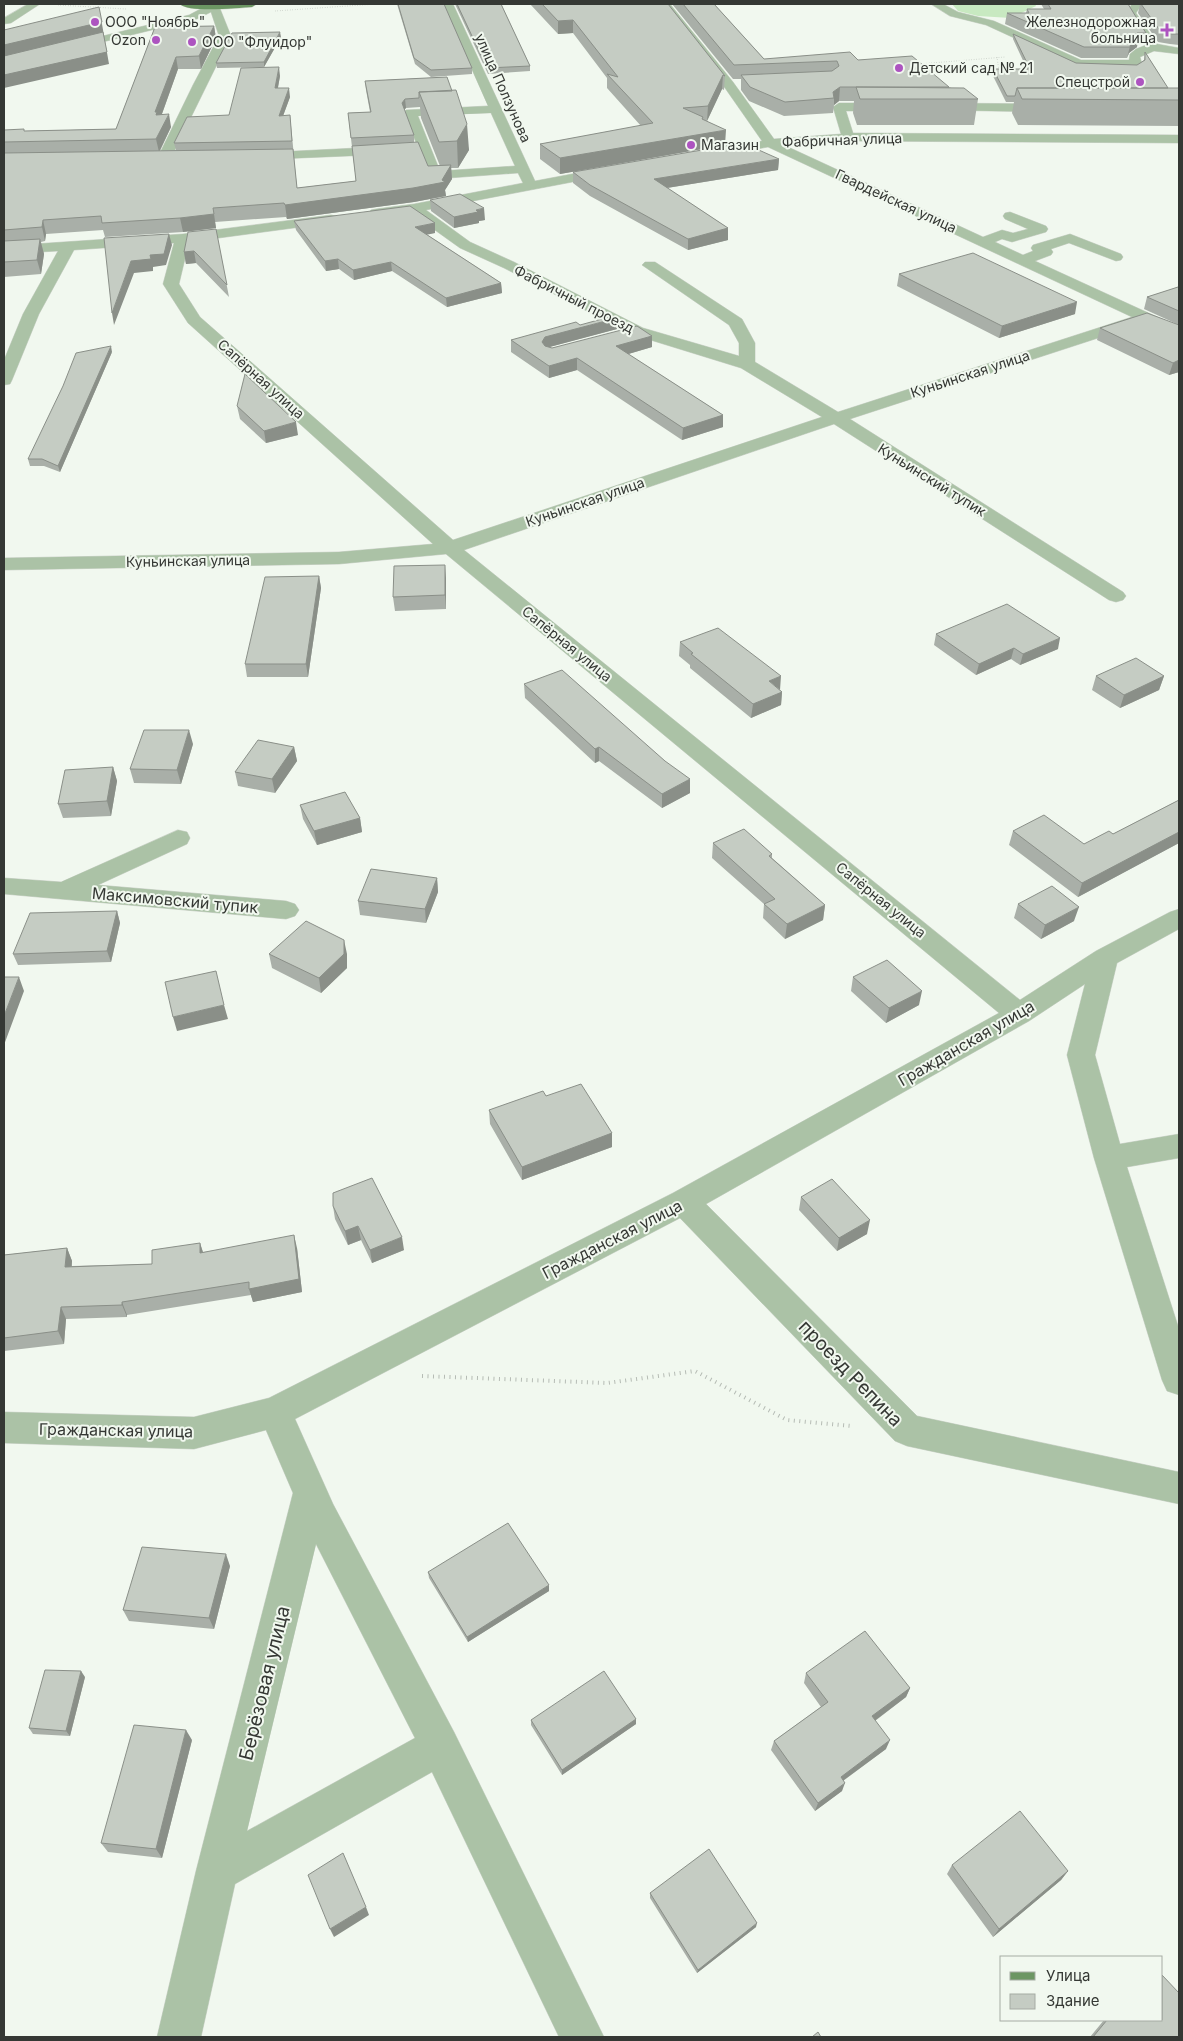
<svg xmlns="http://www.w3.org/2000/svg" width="1183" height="2041" viewBox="0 0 1183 2041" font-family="Inter,sans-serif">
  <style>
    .green { fill: #c8e9c1 }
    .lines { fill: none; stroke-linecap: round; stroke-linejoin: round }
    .minor-casing { stroke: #cfd5cd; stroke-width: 1 }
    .major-casing { stroke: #cfd5cd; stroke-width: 1 }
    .path-far1 { stroke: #b5bbb4; stroke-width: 1; stroke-dasharray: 0.5 2; stroke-linecap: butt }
    .path { stroke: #b5bbb4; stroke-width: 4; stroke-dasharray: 1 4.5; stroke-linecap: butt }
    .minor { fill: #abc2a6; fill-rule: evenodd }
    .major { fill: #6c9663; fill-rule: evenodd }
    .wall { fill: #a9afa8; fill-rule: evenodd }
    .shaded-wall { fill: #8a8f88 }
    .building { fill: #c5ccc3; stroke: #8a8f88 }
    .poi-dot { fill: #ad54c0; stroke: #f1f8ef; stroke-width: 2 }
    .labels { text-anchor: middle; stroke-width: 4; stroke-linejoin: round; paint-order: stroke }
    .far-poi-label { font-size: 14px; fill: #353834; stroke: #f1f8ef; text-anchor: start }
    .far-street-label { font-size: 14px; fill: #353834; stroke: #f1f8ef }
    .street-label { font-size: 16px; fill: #353834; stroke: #f1f8ef }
    .near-street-label { font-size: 19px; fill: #353834; stroke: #f1f8ef }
  </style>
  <rect width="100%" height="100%" fill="#f1f8ef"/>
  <path class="green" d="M952,4H1035L1036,6L1011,18L978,16L958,11Z"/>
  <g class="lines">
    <g class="minor-casing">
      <path id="minor" d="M28,4H40L11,23L4,24V18Z
        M210,4H220L219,6L231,36L169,162L164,163L157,159L193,85L219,36L211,12L197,19L4,66V60L189,15Z
        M443,4H453L535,181L609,167L616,171L609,175L426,210L470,242L514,262L643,328L739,356V343L729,325L642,265L645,262H655L742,319L755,343V362L838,412L1132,317L768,147L713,157L708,156L706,153L708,150L762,141L725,88L660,4H670L733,82L774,139L841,134L833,107L839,103H891L897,107L891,111H846L853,133L1179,135V143L848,141L786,146L983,237L1002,230L1013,233L1028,229L1005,219L1003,216L1005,213L1010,212L1046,226L1048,229L1046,232L1012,242L1002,239L995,242L1023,255L1033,251L1031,248L1033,245L1070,234L1121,254L1123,257L1121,260L1116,261L1069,243L1051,249L1053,252L1051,255L1035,261L1179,327V338L1142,322L1141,324L850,419L1123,592L1126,596L1123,600L1116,602L1109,600L834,424L464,550L1020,1000L1096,951L1170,912L1179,909V929L1117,963L1095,1055L1120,1144L1179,1134V1158L1127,1167L1179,1329V1395L1167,1391L1162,1380L1094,1158L1067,1055L1085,984L1029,1021L706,1204L917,1416L1179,1472V1504L907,1446L895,1441L680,1218L295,1419L333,1504L454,1732L604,2037H559L432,1772L235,1884L201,2037H157L196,1871L293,1493L266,1430L194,1449L4,1443V1412L194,1417L269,1398L673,1193L999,1013L446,554L339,564L4,570V558L339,552L433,544L188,323L163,284L174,243L74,250L39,314L12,380L10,384L4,385V360L23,314L58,251L4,254V246L183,234L331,215L336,216L338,219L336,222L331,223L189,242L179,284L200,317L453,540L822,417L741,368L631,334L504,268L460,248L411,213L376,217L371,216L369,213L371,210L376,209L414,204L523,183L518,173L435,179L428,175L420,153L251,160L249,157L251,154L256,153L417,145L404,113L406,110L488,106ZM491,113L515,166L440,171L418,116ZM316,1544L415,1738L247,1831Z
        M931,4H943L958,12L994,21L1081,60H1129L1130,54L1136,49L1146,45L1126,13L1132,4H1142L1136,13L1157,44L1179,48V54L1154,51L1140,57L1142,64L1136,68L1075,66L986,25L950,16Z
        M939,103L1051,104L1057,108L1051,112L935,110L933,107L935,104Z
        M178,830L187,832L190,838L187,844L98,885L286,901L295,904L299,910L295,916L286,919L4,894V878L61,882Z"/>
    </g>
    <g class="major-casing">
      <path id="major" d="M180,4H257L252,7C238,8 188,13 180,4Z"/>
    </g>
    <path class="path-far1" d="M58,5L126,9
      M275,11L376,4
      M997,57L999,71
      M919,64L1005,57"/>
    <path class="path" d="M422,1376L607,1383L695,1371L787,1420L852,1426"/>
    <use href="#minor" class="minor"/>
    <use href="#major" class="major"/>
  </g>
  <path class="wall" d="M397,4H444L472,68V74L431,77L415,64Z
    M455,4H501L530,66V71L488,74Z
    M530,4H668L725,76L724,90L722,89L707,121H706L725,145L560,174L540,159V144L641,126L607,88V78L573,33L558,34Z
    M672,4H714L764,59L858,60L949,87L978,99L974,125H857L853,113L854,101H839L834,105L833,113L784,116L749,101L741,90V79H733Z
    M1041,4H1130L1129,5L1146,33L1143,44H1137V47L1129,53L1127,58H1081L1005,24L1007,13H1026L1027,9H1044Z
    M1140,4H1179V45L1170,44L1158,42L1138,13Z
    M214,26L216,38L201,69H178L162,114L171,127L160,151L176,150L174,143L229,115L280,76L278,88L290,97L283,116L290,115L297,188L356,181L348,113L370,112L366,90L365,81L447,77L469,150L458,168H451L452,179L445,190L446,196L414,202L287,219L286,217L215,222L216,228L183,232L105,237L103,230L46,234L45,241L41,242L44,254L41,274L4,277V130L25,131L116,129L155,27ZM420,107L421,118L440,166H428L414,142V135L404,110L406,108Z
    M1013,34L1076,63L1137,65L1144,60L1145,52L1168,88H1179V126L1018,125L1012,113L1014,102H1006L992,74L993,69H1027L1013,39Z
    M281,37L264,67L217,68L216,63Z
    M779,159L778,170L667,188L728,228V240L688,250L590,196L573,183V172Z
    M430,200L485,220L479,221V223L454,228L431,211Z
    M294,221L435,233L426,234L501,283L502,293L447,307L392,271L354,280L339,269L326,271L296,230Z
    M216,229L229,297L196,263L186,264L184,252Z
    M899,274L1075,314L999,338L897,286Z
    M1179,287V325L1144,309L1147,297Z
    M580,325L617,329L549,347L552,348L652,336V347L628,354L723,415V427L682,440L577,370L549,378L511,352V340Z
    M1179,325V372L1169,375L1097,340L1100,328Z
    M112,352L60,472L44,466H30L28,459Z
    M237,406L298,435L266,443L240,419Z
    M319,576L321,588L308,677H247L245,664Z
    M446,578V609L395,611L393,597Z
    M936,634L1058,649L1020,665L1011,659L976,675L934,645Z
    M680,642L780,690L782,692L781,705L751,718L690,668V665L679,656Z
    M1096,676H1164L1159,690L1120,708L1092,690Z
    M524,684L690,793L662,808L599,761L595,763L525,698Z
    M193,744L181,784L134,783L130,769Z
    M294,747L297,761L275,793L238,786L235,772Z
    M113,767L117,781L111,816L63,818L58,804Z
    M1179,800V843L1078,897L1009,845L1013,831L1084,844L1113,834Z
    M300,805L360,818L362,832L317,845L303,819Z
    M713,843L772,854V858L825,905L823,920L785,939L763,918L764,904L712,858Z
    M437,878L438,892L426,923L360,915L358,901Z
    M1018,904L1074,921L1041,939L1014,918Z
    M117,911L120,923L111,962L18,965L13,954Z
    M269,954H347V968L321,993L272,968Z
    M853,977L919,1005L886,1023L851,991Z
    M546,1096L612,1133V1147L522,1180L490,1124L489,1110Z
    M801,1197L867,1234L837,1251L799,1210Z
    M333,1206L404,1250L372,1263L361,1240L348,1245L335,1219Z
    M200,1243L203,1252L297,1248L302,1292L253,1302L251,1295L127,1315V1317L66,1319L64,1344L4,1351V1255L67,1248L72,1261V1266L152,1264Z
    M230,1566L214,1629L129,1621L123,1610Z
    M428,1572L549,1591L468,1642L429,1578Z
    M806,1673L910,1688L906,1697L875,1721L886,1749L843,1781L842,1791L815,1811L771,1750L774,1741L821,1707L804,1683Z
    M85,1677L70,1736L33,1734L29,1728Z
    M636,1719V1724L562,1775L531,1725V1720Z
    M192,1740L162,1858L108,1852L101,1843Z
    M952,1865L1068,1871L1061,1880L993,1937L947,1874Z
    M650,1893L756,1927L697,1973L650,1898Z
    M1104,2020H1162L1179,2037H1090Z"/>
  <path class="shaded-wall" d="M99,7L109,64L4,88V45Z
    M573,20V33L558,34V21Z
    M214,26L216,38L201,69L199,56Z
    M280,32L281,37L264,67V62Z
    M1139,36L1137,47L1129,53L1127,58L1131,42Z
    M176,57L178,69L159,122L155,112Z
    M279,67L280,76L276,97L275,88Z
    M723,75L722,89L707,121L708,106Z
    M840,87L839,101L834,105V98L833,92Z
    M289,88L290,97L280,124L279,116Z
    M405,99L406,108L402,112V103Z
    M169,114L171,127L159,152L156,139Z
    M467,124L469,150L458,168L457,141Z
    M726,130L725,145L560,174V158Z
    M779,159L778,170L654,190V179Z
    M451,165L452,179L445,190L446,196L414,202L287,219L285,205L442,180Z
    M484,208L485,220L479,221V223L454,228V217Z
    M214,214L216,228L183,232L180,218Z
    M43,220L46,234L45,241L42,227Z
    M435,223V233L416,237L415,227Z
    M728,228V240L688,250V239Z
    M169,234L172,245L166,265L153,267V271L134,273L114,325L112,313L131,261L150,255Z
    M40,239L44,254L41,274L37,260Z
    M194,251L196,263L186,264L184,252Z
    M338,259L339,269L326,271L325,261Z
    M391,262L392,271L354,280L353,270Z
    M501,283L502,293L447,307L446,298Z
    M1077,302L1075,314L999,338L1002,326Z
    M617,318V329L546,348L542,342L545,337Z
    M652,336V347L615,358L616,346Z
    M111,346L112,352L60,472L58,466Z
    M577,358V370L549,378V366Z
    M1179,360V372L1169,375L1173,363Z
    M723,415V427L682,440L683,428Z
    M296,422L298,435L266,443L264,431Z
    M445,565L446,578V609L445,595Z
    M319,576L321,588L308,677L306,664Z
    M1060,638L1058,649L1020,665L1023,654Z
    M1014,648L1011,659L976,675L979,664Z
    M781,676L780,690L769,681Z
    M1164,676L1159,690L1120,708L1124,695Z
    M782,692L781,705L751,718L753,704Z
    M189,730L193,744L181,784L177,770Z
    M294,747L297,761L275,793L272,779Z
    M599,747V761L595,763V749Z
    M113,767L117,781L111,816L107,801Z
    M690,779V793L662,808V794Z
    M360,818L362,832L317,845L314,831Z
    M1179,832V843L1078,897L1082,883Z
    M437,878L438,892L426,923L425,909Z
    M825,905L823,920L785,939L787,924Z
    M1079,907L1074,921L1041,939L1045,925Z
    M117,911L120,923L111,962L107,951Z
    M344,940L347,954V968L321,993L319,978Z
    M19,977L24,991L4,1045V1016Z
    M922,991L919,1005L886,1023L889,1008Z
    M224,1005L228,1019L177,1031L173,1017Z
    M612,1133V1147L522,1180V1167Z
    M870,1220L867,1234L837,1251L839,1238Z
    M358,1226L361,1240L348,1245L345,1231Z
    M294,1235L297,1248L302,1292L253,1302L249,1289Z
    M402,1237L404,1250L372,1263L370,1250Z
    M200,1243L204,1256L200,1253Z
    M67,1248L72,1261L70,1279L65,1267Z
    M122,1302L127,1315V1317L122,1305Z
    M61,1307L66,1319L64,1344L58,1331Z
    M226,1554L230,1566L214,1629L209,1618Z
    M549,1585V1591L468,1642L467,1637Z
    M81,1671L85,1677L70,1736L66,1731Z
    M910,1688L906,1697L869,1725L872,1716Z
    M636,1719V1724L562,1775V1770Z
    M186,1730L192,1740L162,1858L156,1849Z
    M890,1740L886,1749L837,1785L841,1777Z
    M845,1783L842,1791L815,1811L818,1803Z
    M1068,1871L1061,1880L993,1937L999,1929Z
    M366,1907L369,1915L334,1937L330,1929Z
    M757,1923L756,1927L697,1973L698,1970Z"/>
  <path class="building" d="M398,4H444L472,68L431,70L414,58Z
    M457,4H501L530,66L487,68Z
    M542,4H668L725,76L723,75L708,106L683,108L703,117L702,119L726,130L560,158L540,144L653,123L607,74L618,77L573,20L558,21Z
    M683,4H714L764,59L850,52L858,60L912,56L949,87H840L833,92L834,98L785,102L750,87L741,75L832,71L839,66L837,61L734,65Z
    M1048,4H1128L1146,33H1137L1139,36L1131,42L1130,47H1084L1007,13H1029L1027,9H1051Z
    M1141,4H1179V34H1172L1161,32Z
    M99,7L102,22L4,45V30Z
    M214,26L199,56L176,57L155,112H157L156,115L169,114L156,139L4,142V130L24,129V131L116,129L155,27Z
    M103,32L107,52L4,75V56Z
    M280,32L264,62L216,63L232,33Z
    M1013,34L1076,63L1137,65L1145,60V52L1168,88H1017L1015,96H1007L993,69H1030Z
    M279,67L275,88H289L279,116L290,115L292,141L174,143L187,117L229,115L241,68Z
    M447,77L452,91L419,92V98L405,99L402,103L414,135L351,138L348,113L371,112L365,81Z
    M856,87L964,88L978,99H860Z
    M1017,88H1179V100L1022,99Z
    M456,90L467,124L457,141L439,142L419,92Z
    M418,142L428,166L451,165L442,180L445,182L413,188L285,205L284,203L213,208L214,214L180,218L102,223L101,216L43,220L42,227L4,230V153L293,149L297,188L356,181L352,146Z
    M743,143L779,159L654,179L728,228L688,239L590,185L573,172Z
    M460,194L484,208L476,210L478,212L454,217L430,200Z
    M410,206L435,223L415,227L501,283L446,298L391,262L353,270L338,259L325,261L294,221Z
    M216,229L227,285L194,251L184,252L188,232Z
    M169,234L164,254L150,255L151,259L131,261L112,313L104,238Z
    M40,239L37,260L4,262V241Z
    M973,253L1077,302L1002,326L899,274Z
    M1178,287H1179V311L1147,297Z
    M1147,313L1179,325V360L1173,363L1100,328Z
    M613,316L617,318L545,337L542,342L545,346L552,348L637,326L652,336L616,346L723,415L683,428L577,358L549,366L511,340L576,322L580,325Z
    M111,346L58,466L42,459H28L63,386L76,353Z
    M245,374L296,422L264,431L237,406Z
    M445,565V595L393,597L394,566Z
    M319,576L306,664H245L265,577Z
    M1007,604L1060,638L1023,654L1014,648L979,664L936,634Z
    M718,628L781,676L769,681L782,692L753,704L691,654L693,653L680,642Z
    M1136,658L1164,676L1124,695L1096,676Z
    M562,670L665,761L690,779L662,794L599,747L595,749L524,684Z
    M144,730H189L177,770L130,769Z
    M258,740L294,747L272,779L235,772Z
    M113,767L107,801L58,804L65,770Z
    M345,792L360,818L314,831L300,805Z
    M1179,800V832L1082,883L1013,831L1044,815L1084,844L1109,831L1113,834Z
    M744,829L772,854L769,856L825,905L787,924L764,904L775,899L713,843Z
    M371,869L437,878L425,909L358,901Z
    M1052,886L1079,907L1045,925L1018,904Z
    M117,911L107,951L13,954L30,913Z
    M306,921L344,940V954L319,978L269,954Z
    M887,960L922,991L889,1008L853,977Z
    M216,971L224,1005L173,1017L165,982Z
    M4,977H19L4,1016Z
    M581,1084L612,1133L522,1167L489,1110L543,1091L546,1096Z
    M372,1178L402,1237L370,1250L358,1226L345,1231L333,1206V1193Z
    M832,1179L870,1220L839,1238L801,1197Z
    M294,1235L299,1279L249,1289V1282L122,1302V1305L61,1307L58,1331L4,1338V1255L67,1248L65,1267L152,1264V1250L200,1243V1253Z
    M508,1523L549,1585L467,1637L428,1572Z
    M142,1547L226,1554L209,1618L123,1610Z
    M865,1631L910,1688L872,1716L890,1740L841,1777L845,1783L818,1803L774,1741L828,1702L806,1673Z
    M45,1670L81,1671L66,1731L29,1728Z
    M604,1671L636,1719L562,1770L531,1720Z
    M134,1725L186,1730L156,1849L101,1843Z
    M1020,1811L1068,1871L999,1929L952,1865Z
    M709,1849L757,1923L698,1970L650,1893Z
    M343,1853L366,1907L330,1929L308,1875Z
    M1162,1975L1179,1993V2037H1093L1107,2020H1162Z
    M818,2032L821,2037H812Z"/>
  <g class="poi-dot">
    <circle cx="95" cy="22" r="5"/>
    <path d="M1164.5 22.5h5v5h5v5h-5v5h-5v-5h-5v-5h5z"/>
    <circle cx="156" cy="40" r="5"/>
    <circle cx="192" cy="42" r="5"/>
    <circle cx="899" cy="68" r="5"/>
    <circle cx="1140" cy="82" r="5"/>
    <circle cx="691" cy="145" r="5"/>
  </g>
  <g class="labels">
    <g class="far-poi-label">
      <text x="105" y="27">ООО "Ноябрь"</text>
      <text x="1156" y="27" text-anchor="end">Железнодорожная<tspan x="1156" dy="16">больница</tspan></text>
      <text x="146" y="45" text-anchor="end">Ozon</text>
      <text x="202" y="47">ООО "Флуидор"</text>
      <text x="909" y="73">Детский сад № 21</text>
      <text x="1130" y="87" text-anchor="end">Спецстрой</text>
      <text x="701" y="150">Магазин</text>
    </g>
    <g class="far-street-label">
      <text transform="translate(503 88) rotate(66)" y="5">улица Ползунова</text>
      <text transform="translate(842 140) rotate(-2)" y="5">Фабричная улица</text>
      <text transform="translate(896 201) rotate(25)" y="5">Гвардейская улица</text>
      <text transform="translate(574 299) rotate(27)" y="5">Фабричный проезд</text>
      <text transform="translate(970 374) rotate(-18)" y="5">Куньинская улица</text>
      <text transform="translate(261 379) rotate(42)" y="5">Сапёрная улица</text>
      <text transform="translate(932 480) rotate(32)" y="5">Куньинский тупик</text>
      <text transform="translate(585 502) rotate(-19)" y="5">Куньинская улица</text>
      <text transform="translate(188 561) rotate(-1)" y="5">Куньинская улица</text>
      <text transform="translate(567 644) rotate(39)" y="5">Сапёрная улица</text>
      <text transform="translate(881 900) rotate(39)" y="5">Сапёрная улица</text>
    </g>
    <g class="street-label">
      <text transform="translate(175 900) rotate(5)" y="6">Максимовский тупик</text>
      <text transform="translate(966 1043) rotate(-30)" y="6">Гражданская улица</text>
      <text transform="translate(612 1239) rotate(-27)" y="6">Гражданская улица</text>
      <text transform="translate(116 1430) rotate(1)" y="6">Гражданская улица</text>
    </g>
    <g class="near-street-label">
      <text transform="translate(851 1373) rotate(46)" y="7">проезд Репина</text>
      <text transform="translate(264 1683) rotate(-76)" y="7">Берёзовая улица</text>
    </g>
  </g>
  <rect width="1183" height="2041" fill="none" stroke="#353834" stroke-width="10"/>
  <rect x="1000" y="1956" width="162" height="65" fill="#f1f8ef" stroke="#a6aba4"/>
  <rect x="1010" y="1972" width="25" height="8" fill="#6c9663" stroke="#a6aba4"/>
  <text x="1046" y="1981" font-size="15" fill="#353834">Улица</text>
  <rect x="1010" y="1994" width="25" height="15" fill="#c5ccc3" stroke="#a6aba4"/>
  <text x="1046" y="2006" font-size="15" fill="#353834">Здание</text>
</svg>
